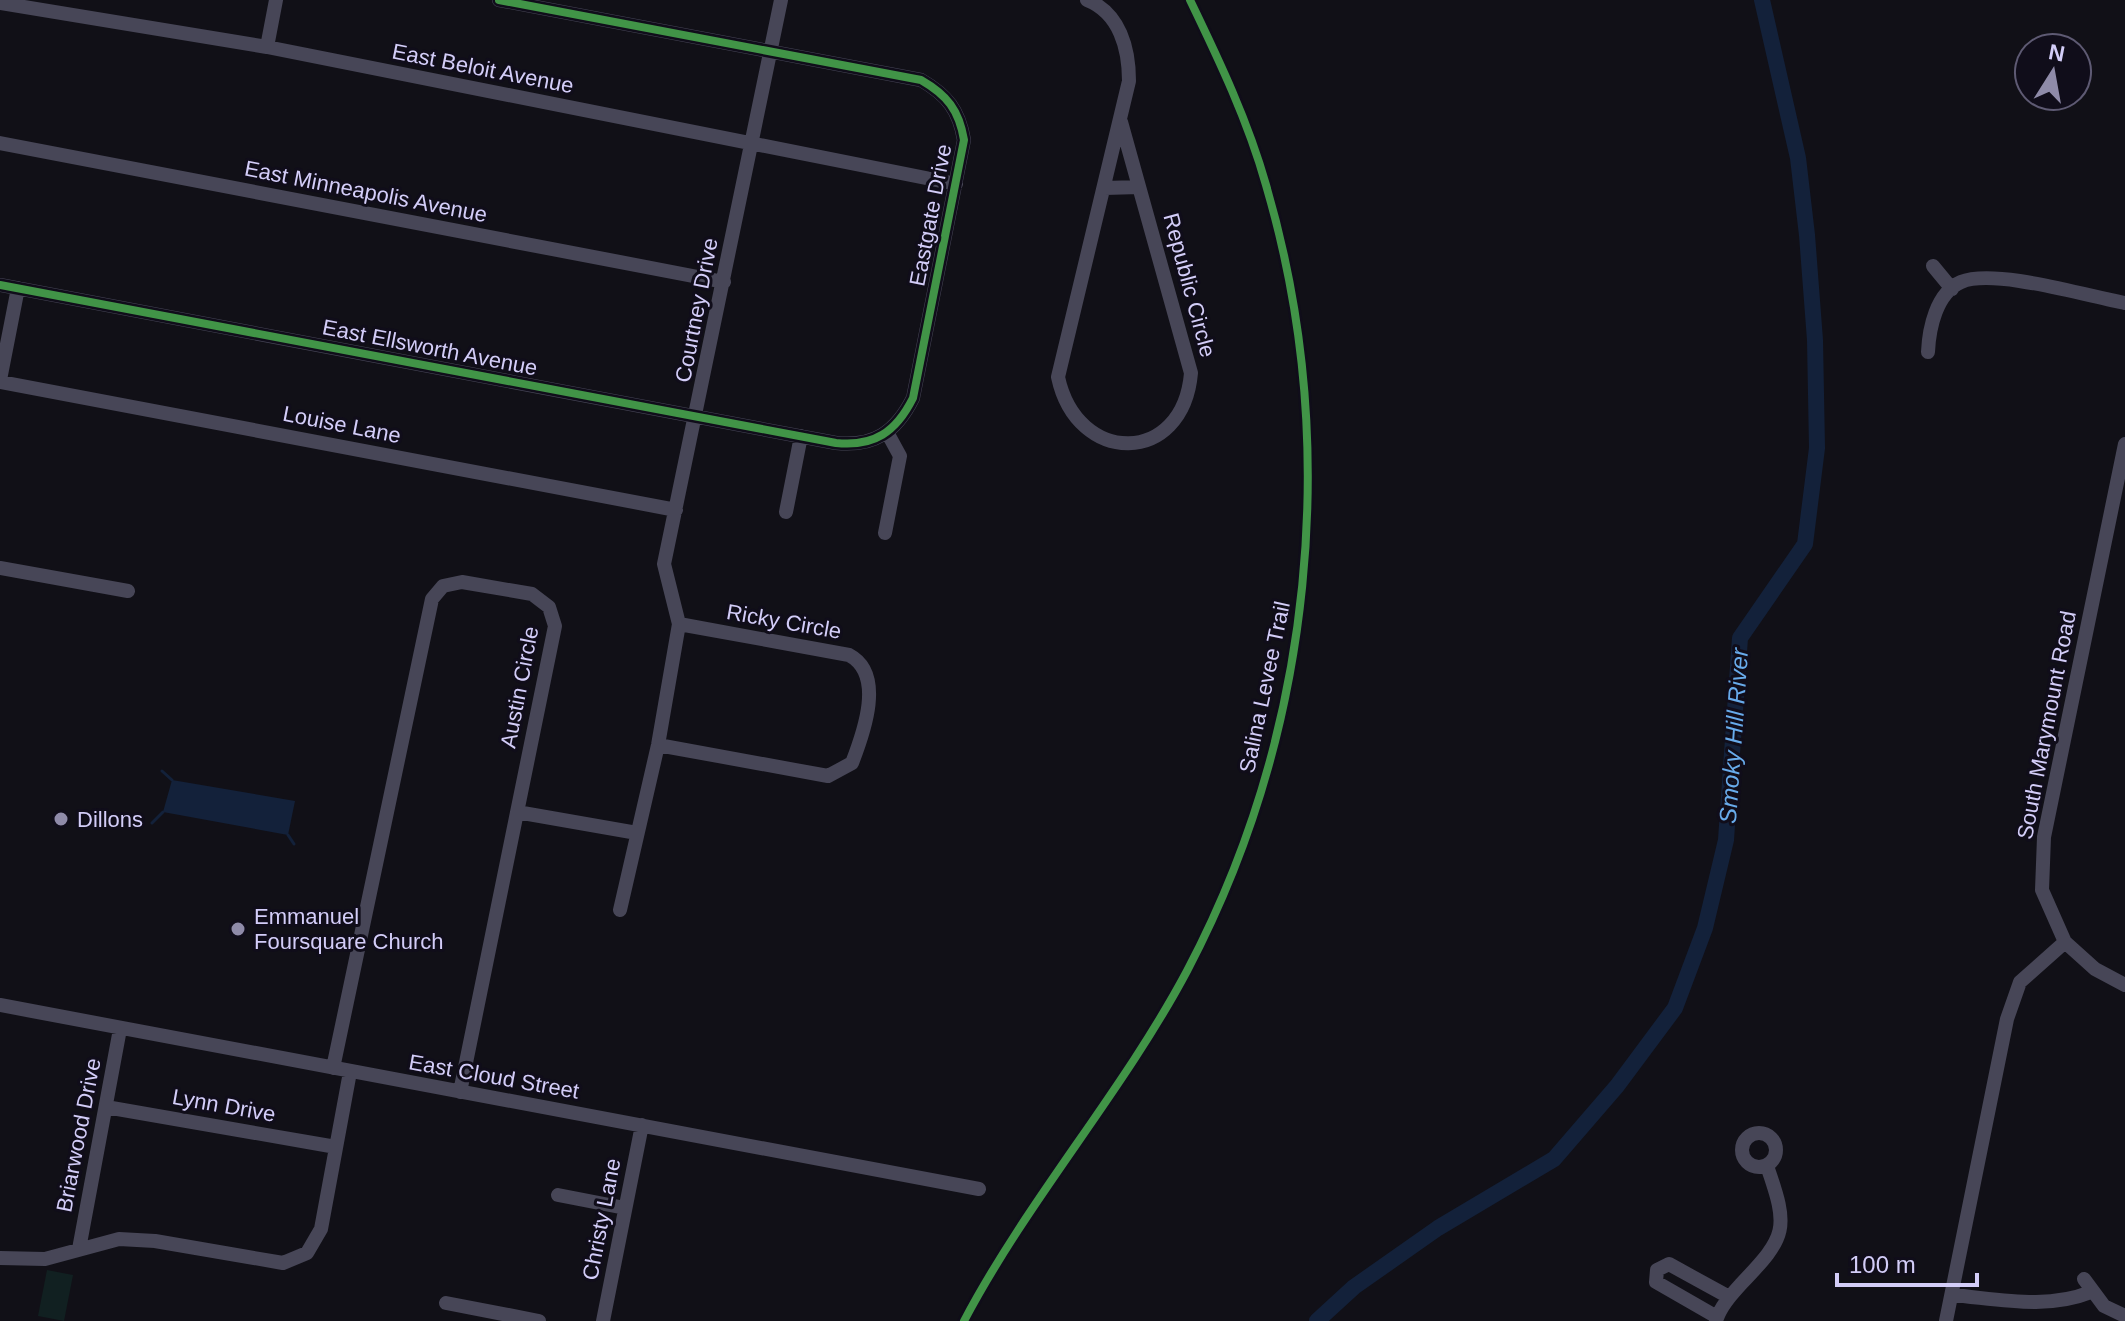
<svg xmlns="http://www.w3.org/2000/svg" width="2125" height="1321" viewBox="0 0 2125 1321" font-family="Arial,sans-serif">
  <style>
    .green { fill: #112021 }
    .water { fill: #13213a }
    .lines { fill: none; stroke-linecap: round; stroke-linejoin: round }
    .stream { stroke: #13213a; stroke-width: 3 }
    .river { stroke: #13213a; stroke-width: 16 }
    .minor { stroke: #474657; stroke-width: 14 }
    .cycleway-casing { stroke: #100d1a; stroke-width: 13 }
    .cycleway { stroke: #419447; stroke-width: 8 }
    .poi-dot { fill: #8f8ba9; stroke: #100d1a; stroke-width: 3 }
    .labels { text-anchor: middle; stroke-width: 6; stroke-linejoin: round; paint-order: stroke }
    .street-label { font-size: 22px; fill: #d3cdf8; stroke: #100d1a }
    .poi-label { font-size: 22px; fill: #d3cdf8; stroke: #100d1a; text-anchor: start }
    .water-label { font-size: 24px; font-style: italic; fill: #68abeb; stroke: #100d1a }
  </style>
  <rect width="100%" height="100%" fill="#111017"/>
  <path class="green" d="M47,1270L73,1275L64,1321L38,1316Z"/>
  <path class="water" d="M172,780L295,801L288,835L163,812Z"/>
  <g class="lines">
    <path class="stream" d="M162,771L172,780
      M152,823L163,812
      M288,835L294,844"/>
    <path class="river" d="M1317,1321L1354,1287L1438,1228L1554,1159L1617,1086L1675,1008L1705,928L1726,840L1740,638L1805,544L1817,448L1815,340L1807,235L1798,158L1762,0"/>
    <path class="minor" d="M1087,0C1120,13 1129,49 1129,81L1058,377C1077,466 1183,466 1191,373L1121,122
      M0,3L267,47L956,184
      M267,47L276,0
      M0,143L724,282
      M1105,188L1139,187
      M1933,266L1952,289
      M0,285L836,443C874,447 896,432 913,398L964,140C959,110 947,95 921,80L499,0
      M1928,352C1929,329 1936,293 1961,282C1994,268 2087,296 2125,303
      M0,380L18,288
      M0,382L676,510
      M786,512L801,436
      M885,533L900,456L888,434
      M0,568L128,591
      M658,745L828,776L852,763C864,732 885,674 849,655L679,624
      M517,812L637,833
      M620,910L658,745L679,624L664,564L781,0
      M2065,942L2095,969L2125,985
      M0,1005L979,1189
      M333,1068L432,599L443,586L462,582L532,594L549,607L555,626L460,1092
      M106,1107L336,1147
      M1742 1150a17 17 0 1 1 34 0a17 17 0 1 1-34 0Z
      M558,1195L625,1208
      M79,1249L120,1029
      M0,1258L45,1259L119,1239L155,1241L283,1263L307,1253L321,1229L350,1072
      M2084,1279L2104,1306L2125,1316
      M1952,1295C1999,1299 2046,1310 2091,1292
      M446,1303L539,1321
      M1717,1317L1656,1282L1657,1270L1669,1264L1729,1297
      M603,1321L642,1125
      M1716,1321C1720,1307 1731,1295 1741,1284C1787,1236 1789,1229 1767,1166
      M1946,1321L2007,1019L2020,982L2065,942L2042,890L2044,837L2125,444"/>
    <g class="cycleway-casing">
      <path id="cycleway" d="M0,285L836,443C874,447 896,432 913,398L964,140C959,110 947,95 921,80L499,0
        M964,1321C1029,1198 1122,1093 1187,971C1313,732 1342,444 1266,185C1248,121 1219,60 1190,0"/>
    </g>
    <use href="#cycleway" class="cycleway"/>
  </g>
  <g class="poi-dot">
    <circle cx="61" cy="819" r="8"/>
    <circle cx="238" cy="929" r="8"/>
  </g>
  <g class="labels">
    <g class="street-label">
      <text transform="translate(483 68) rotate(11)" y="8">East Beloit Avenue</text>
      <text transform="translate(366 191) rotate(11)" y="8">East Minneapolis Avenue</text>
      <text transform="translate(930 215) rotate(-79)" y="8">Eastgate Drive</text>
      <text transform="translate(1190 285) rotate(75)" y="8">Republic Circle</text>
      <text transform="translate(696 310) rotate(-79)" y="8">Courtney Drive</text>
      <text transform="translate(430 347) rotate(11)" y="8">East Ellsworth Avenue</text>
      <text transform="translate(342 424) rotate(11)" y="8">Louise Lane</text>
      <text transform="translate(784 621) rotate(10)" y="8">Ricky Circle</text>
      <text transform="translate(519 687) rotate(-79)" y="8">Austin Circle</text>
      <text transform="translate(1264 687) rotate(-78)" y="8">Salina Levee Trail</text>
      <text transform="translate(2046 725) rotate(-79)" y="8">South Marymount Road</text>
      <text transform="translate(494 1076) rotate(10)" y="8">East Cloud Street</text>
      <text transform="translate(224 1105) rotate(10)" y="8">Lynn Drive</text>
      <text transform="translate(78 1135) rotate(-79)" y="8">Briarwood Drive</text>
      <text transform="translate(601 1219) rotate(-79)" y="8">Christy Lane</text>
    </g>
    <g class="poi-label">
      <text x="77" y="827">Dillons</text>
      <text x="254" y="924">Emmanuel<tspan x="254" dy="25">Foursquare Church</tspan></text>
    </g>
    <g class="water-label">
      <text transform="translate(1734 736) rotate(-86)" y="8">Smoky Hill River</text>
    </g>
  </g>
  <g transform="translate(2053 72) rotate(11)"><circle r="38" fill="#100d1a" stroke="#5e5a73" stroke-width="2"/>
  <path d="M0-6L14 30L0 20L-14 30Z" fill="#8f8ba9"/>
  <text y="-12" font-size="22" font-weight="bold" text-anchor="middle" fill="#d3cdf8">N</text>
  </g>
  <path d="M1837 1273v12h140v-12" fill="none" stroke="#d3cdf8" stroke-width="4"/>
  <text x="1849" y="1273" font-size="24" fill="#d3cdf8" stroke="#100d1a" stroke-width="6" paint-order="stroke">100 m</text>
</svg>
